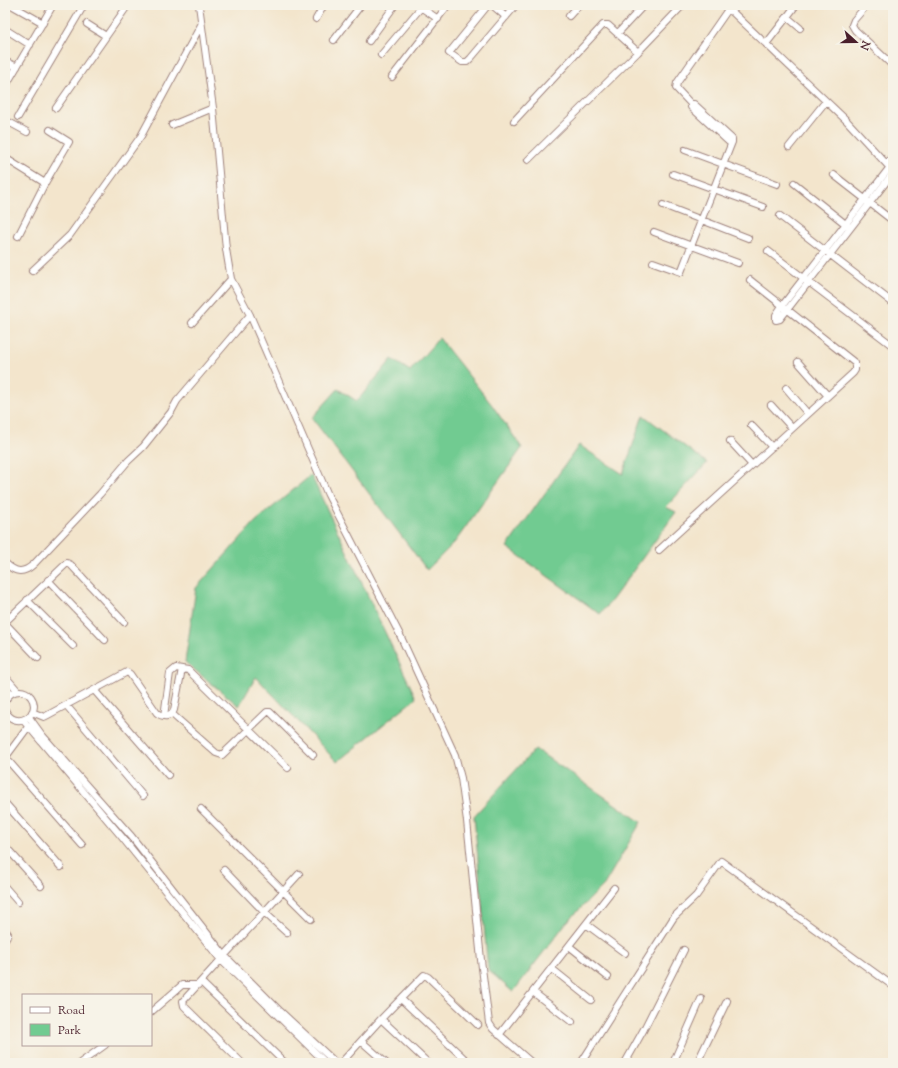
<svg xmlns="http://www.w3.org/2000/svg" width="898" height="1068" viewBox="0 0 898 1068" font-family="'Sorts Mill Goudy',serif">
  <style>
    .green { fill: #71cb91; stroke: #5e755e }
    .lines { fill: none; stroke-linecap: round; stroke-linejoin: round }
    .minor-casing { stroke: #9e827c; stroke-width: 8 }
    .minor { stroke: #fff; stroke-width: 6 }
  </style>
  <rect width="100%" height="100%" fill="#f7f3e8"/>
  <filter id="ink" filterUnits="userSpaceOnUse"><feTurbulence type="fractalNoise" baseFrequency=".025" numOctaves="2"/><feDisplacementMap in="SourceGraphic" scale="8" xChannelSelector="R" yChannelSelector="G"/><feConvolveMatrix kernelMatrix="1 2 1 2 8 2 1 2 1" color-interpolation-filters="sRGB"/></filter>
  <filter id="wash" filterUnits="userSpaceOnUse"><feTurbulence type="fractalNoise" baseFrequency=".012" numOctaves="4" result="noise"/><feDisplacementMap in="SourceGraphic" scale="16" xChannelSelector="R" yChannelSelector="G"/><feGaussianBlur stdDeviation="0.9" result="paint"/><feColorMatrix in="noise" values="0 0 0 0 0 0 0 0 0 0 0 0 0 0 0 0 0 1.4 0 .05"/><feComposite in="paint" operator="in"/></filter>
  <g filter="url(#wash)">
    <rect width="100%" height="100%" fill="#f3e5cc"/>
    <path class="green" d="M439,338L492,405L522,448L455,542L427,570L312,418L338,389L357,401L392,359L410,371Z
      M643,415L707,463L666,507L676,512L612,600L600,614L507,547L579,445L623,474Z
      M311,475L416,698L337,762L256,677L239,706L185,662L196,588L255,522Z
      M535,749L641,822L604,885L566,923L513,992L488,970L474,816Z"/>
  </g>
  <g filter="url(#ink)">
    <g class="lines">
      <g class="minor-casing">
        <path id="minor" d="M199,5L213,108L226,249L231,279L250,315L328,495L399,633L455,755L461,778L467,821L481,960L489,1023L493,1029L532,1063
          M488,5L449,53L462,62H467L471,58L516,5
          M492,5L506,17
          M725,5L846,120L892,170
          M867,5L854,20L852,25L855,30L891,64H893
          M13,6L43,23
          M300,6L301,5
          M419,6L438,19
          M569,16L579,5
          M787,17L796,5
          M316,19L324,5
          M87,24L106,36
          M5,29L30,45
          M618,33L644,5
          M334,40L361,5
          M369,41L395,5
          M766,44L787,17L800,28
          M381,55L423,5
          M5,61L17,67
          M392,77L448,5
          M5,87L53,5
          M691,104L676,88L677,83L729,8
          M56,108L128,5
          M18,117L84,5
          M5,120L27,132
          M514,121L603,25H608L638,52
          M172,125L213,108
          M789,147L826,101
          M685,150L777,184
          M5,158L45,183L18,236
          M528,160L638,52L683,5
          M887,164L893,156
          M890,167L782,306L776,315V320L780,319L893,173
          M673,174L763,207
          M834,175L893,221
          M45,183L69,142L50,130
          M794,183L848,226
          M663,205L748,238
          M780,216L893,303
          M654,232L738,263
          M768,251L893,346
          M653,262L681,272L732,142V139L694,104H691V107L729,142H732
          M32,271L70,235L141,136L201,25
          M192,323L231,279
          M798,362L828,396
          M786,388L808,414
          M771,405L792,428
          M751,425L772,447
          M730,441L752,465
          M659,550L853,373L855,370V363L750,280
          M5,563C16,573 23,574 34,564L100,494L128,461L143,447L171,412L177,401L250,315
          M48,580L105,640
          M27,600L73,646
          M5,622L67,563L71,565L124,622
          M5,623L38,658
          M5,676L18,691
          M5,687L11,693
          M94,690L168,775
          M5,701C8,695 13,691 20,691C24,691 28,693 31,697C43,714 15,732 5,710
          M66,705L143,796
          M32,712L44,717L46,716L127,672L130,674L157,713C163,718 172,717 174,710L182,669
          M172,714L216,753L222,755L267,712H270L313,755
          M164,716L170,673L176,668L188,670L288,768
          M29,717L42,735L132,837L225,956L280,1011L336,1063
          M23,720L121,836L221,960L326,1063
          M5,757L82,845
          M5,758L28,727
          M5,803L61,867
          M201,809L311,919
          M5,846L41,886
          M224,870L264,912L287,933
          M5,887L18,902
          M586,924L625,953
          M5,930L8,934L5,939
          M569,946L608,977
          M551,968L591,1000
          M201,982L285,1063
          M533,992L572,1022
          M401,999L469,1063
          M151,1012L182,985H198
          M381,1019L428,1063
          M499,1035L614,888
          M361,1041L386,1063
          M80,1063L105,1045
          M242,1063L184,1006L183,1001L299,874
          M341,1063L381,1019L424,975L428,977L478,1025
          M510,1063L513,1061L519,1063
          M581,1063L674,917L696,896L721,861L893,986
          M625,1063L644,1029L684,950
          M673,1063L701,999
          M697,1063L727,1001"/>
      </g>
      <use href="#minor" class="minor"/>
    </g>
  </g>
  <rect width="898" height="1068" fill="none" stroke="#f7f3e8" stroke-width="20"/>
  <rect x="22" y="994" width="130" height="52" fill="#f7f3e8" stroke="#b29e9c"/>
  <rect x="30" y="1007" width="20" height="6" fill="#ffffff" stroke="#b29e9c"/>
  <text x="58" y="1014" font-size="12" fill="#4a1f2b">Road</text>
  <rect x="30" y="1024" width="20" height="12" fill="#71cb91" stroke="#b29e9c"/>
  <text x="58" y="1034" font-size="12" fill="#4a1f2b">Park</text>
  <g transform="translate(856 42) rotate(111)" stroke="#f7f3e8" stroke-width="3" paint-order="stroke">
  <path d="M0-3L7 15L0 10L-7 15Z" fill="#4a1f2b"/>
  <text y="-6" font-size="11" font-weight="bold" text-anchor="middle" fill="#4a1f2b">N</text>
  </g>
</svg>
